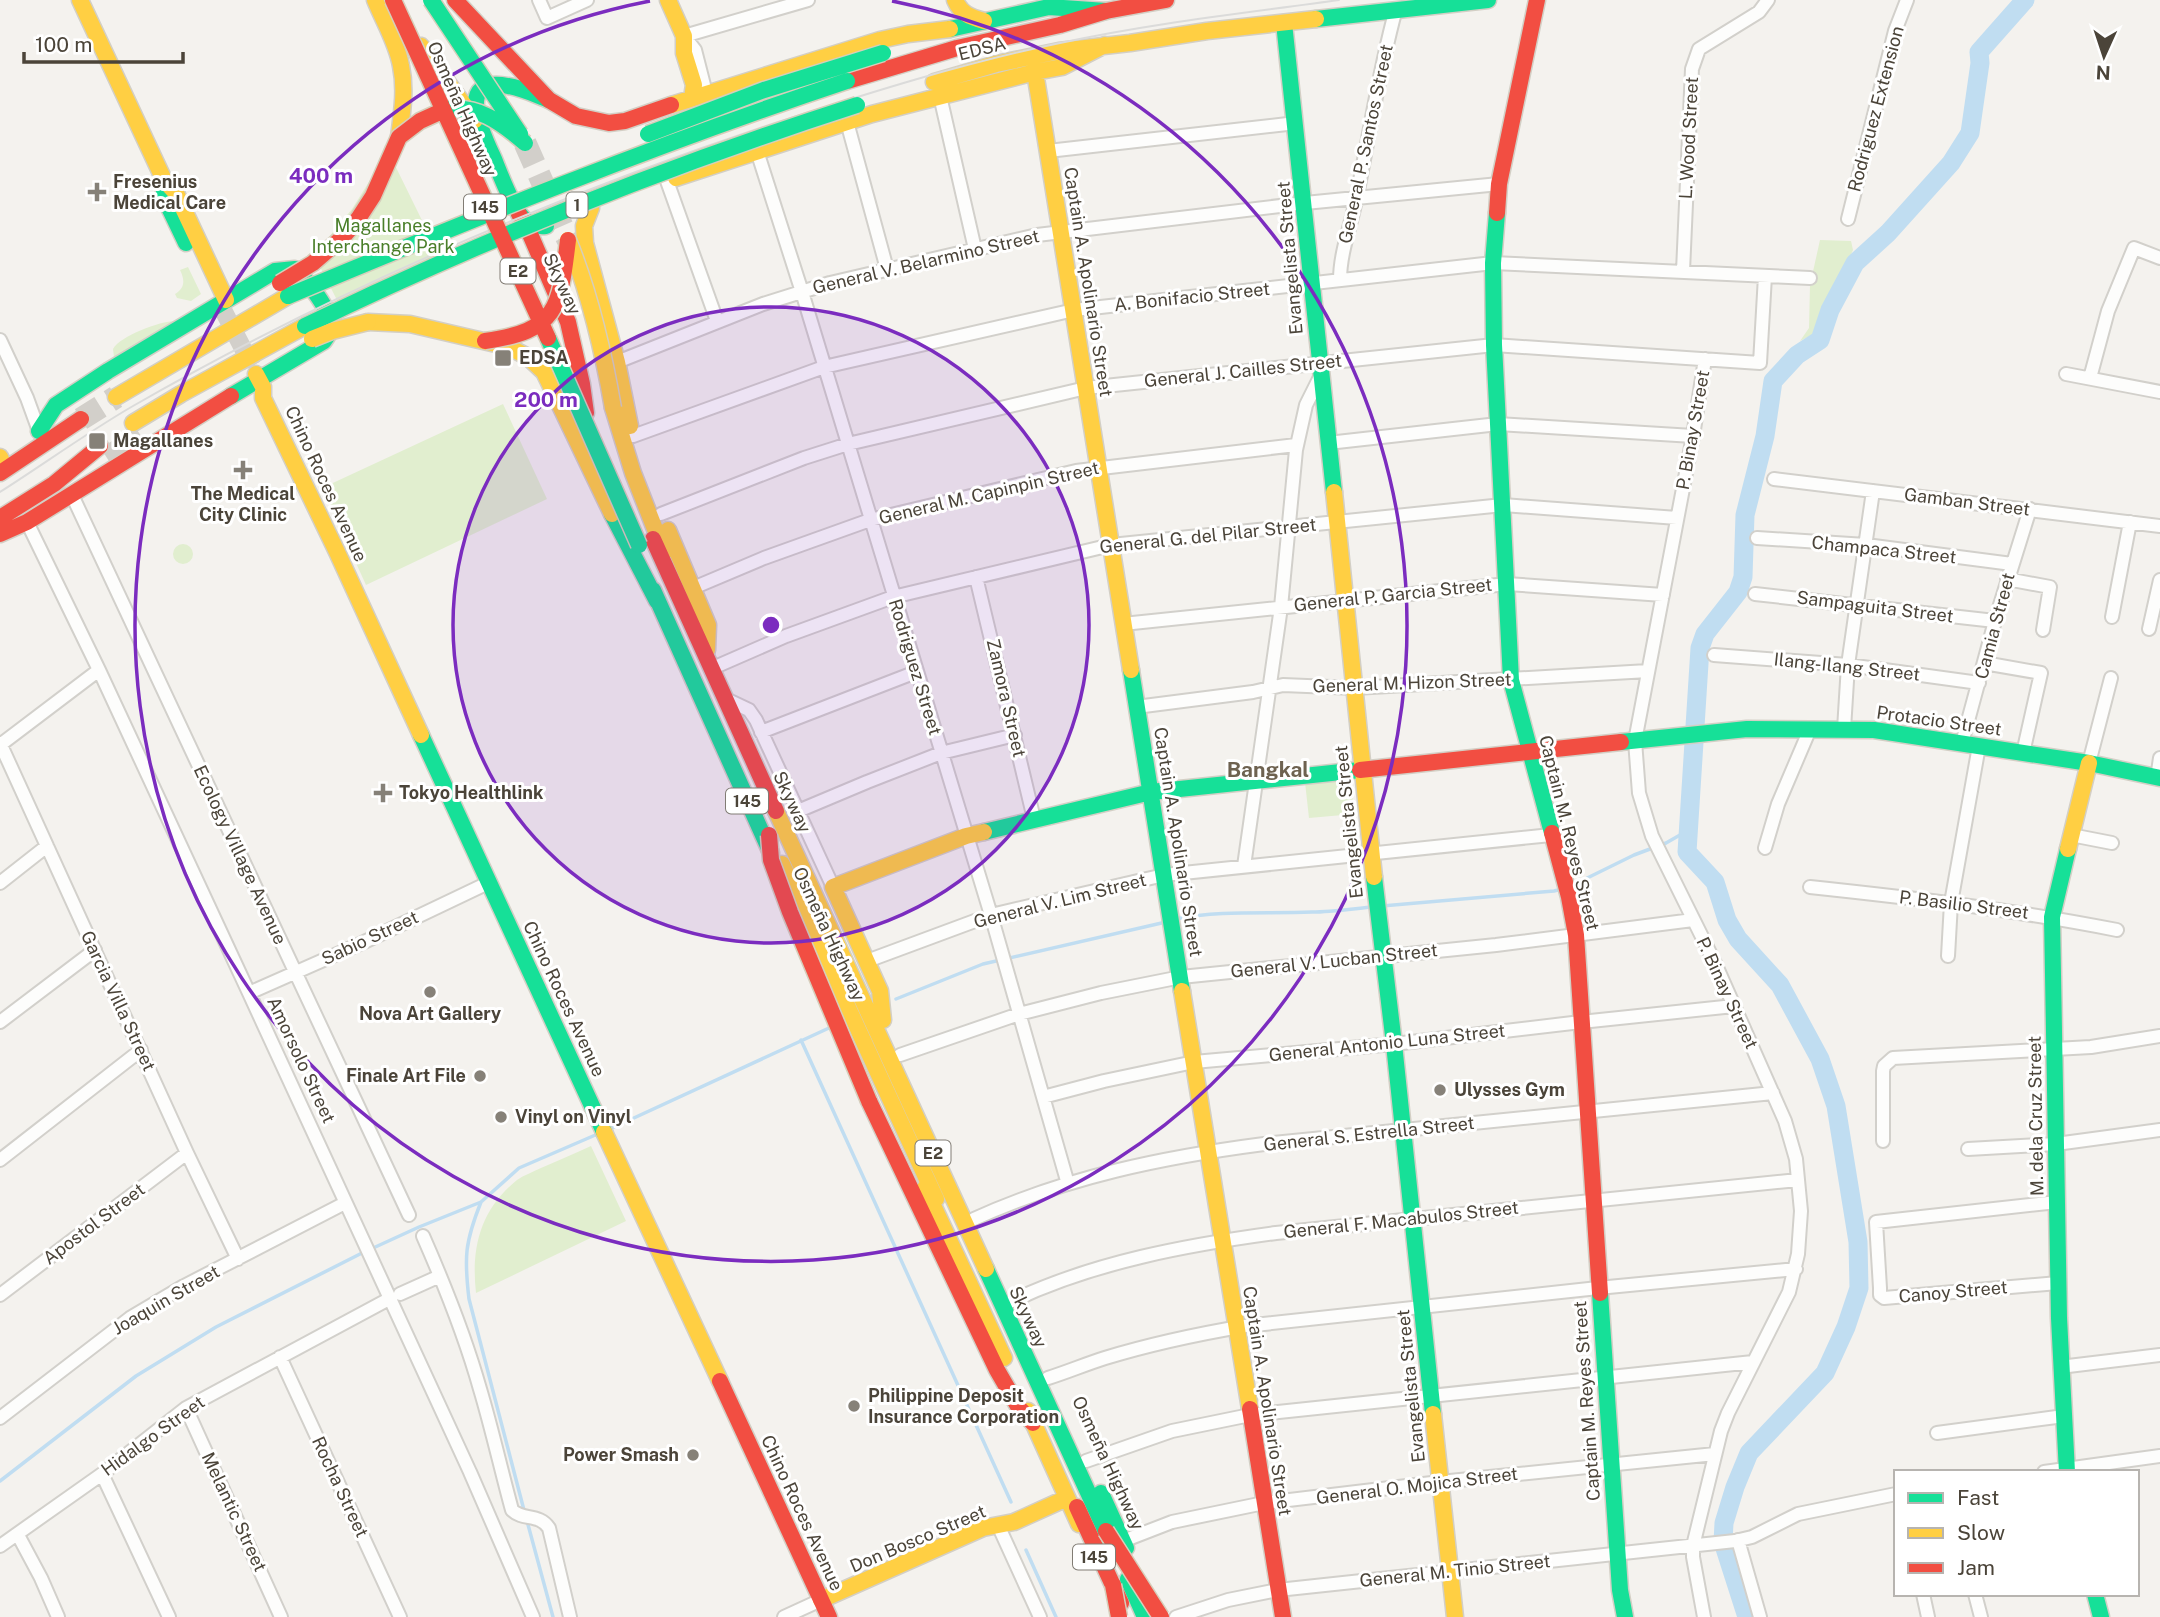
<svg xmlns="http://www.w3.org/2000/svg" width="2160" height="1617" viewBox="0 0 2160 1617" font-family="'Public Sans',sans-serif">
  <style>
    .green { fill: #e1eecf }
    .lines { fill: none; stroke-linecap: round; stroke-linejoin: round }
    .stream { stroke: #c0ddf1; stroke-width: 3.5 }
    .river { stroke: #c0ddf1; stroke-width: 19 }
    .secondary-tunnel { stroke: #d2cfca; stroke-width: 18; stroke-dasharray: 18 9; stroke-linecap: butt }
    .highway-tunnel { stroke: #d2cfca; stroke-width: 23; stroke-dasharray: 23 11; stroke-linecap: butt }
    .street-casing { stroke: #d2d0cb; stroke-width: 16 }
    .fast-casing { stroke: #d3cfc5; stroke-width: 19 }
    .slow-casing { stroke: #d3cfc5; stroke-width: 19 }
    .jam-casing { stroke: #d3cfc5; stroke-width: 19 }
    .street { stroke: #fdfdfc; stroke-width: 12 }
    .fast { stroke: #16e098; stroke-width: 16 }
    .slow { stroke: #ffcf43; stroke-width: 16 }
    .jam { stroke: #f24e42; stroke-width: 16 }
    .tram { stroke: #dbdbda; stroke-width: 2 }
    .fast-bridge-casing { stroke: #d6cebb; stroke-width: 19; stroke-linecap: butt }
    .slow-bridge-casing { stroke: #d6cebb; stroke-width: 19; stroke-linecap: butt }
    .jam-bridge-casing { stroke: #d6cebb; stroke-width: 19; stroke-linecap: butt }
    .fast-bridge { stroke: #16e098; stroke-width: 16 }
    .slow-bridge { stroke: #ffcf43; stroke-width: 16 }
    .jam-bridge { stroke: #f24e42; stroke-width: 16 }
    .ring { fill: none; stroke: #7b2cbf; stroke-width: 3.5 }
    .poi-dot { fill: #868178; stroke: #fff; stroke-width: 2.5 }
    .labels { text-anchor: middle; stroke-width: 6; stroke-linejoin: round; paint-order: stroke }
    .shield { fill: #fff; stroke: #817c74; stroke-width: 2 }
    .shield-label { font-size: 16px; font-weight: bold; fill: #4b4439 }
    .street-label { font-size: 18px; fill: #4b4439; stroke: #fff }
    .poi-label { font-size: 18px; font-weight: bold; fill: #4b4439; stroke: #fff; text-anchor: start }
    .park-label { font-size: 18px; fill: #4a7f2a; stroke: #fff }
    .quarter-label { font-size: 21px; font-weight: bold; fill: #6e6250; stroke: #fff }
    .centre { fill: #7b2cbf; stroke: #fff; stroke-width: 3.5 }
    .ring-label { font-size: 21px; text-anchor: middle; font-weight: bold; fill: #7b2cbf; stroke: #fff; stroke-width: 6; stroke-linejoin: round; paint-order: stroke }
  </style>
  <rect width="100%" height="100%" fill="#f4f2ee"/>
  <path class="green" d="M385,145L439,255L338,302L314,255L352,209L372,177Z
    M1820,240L1851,241L1853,250L1816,333L1800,341L1809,328L1810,285Z
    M188,267L201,294L191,301L177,298L175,294C185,288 185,280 180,270Z
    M175,321L114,357L113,349C120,336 160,321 175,321Z
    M503,404L547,499L366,585L322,488Z
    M173 554a10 10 0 1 1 20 0a10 10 0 1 1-20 0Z
    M1351,778L1354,814L1309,818L1305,782Z
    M591,1146L626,1221L476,1293C471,1248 480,1210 517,1180C524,1175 533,1172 541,1168C558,1161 575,1153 591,1146Z"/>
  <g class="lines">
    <path class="stream" d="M1573,885L1634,855L1666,843L1687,831
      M1382,906L1554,891L1562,889
      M1176,919C1222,910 1266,914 1312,912C1331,912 1351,909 1371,907
      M896,999L983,964L1166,922
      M801,1040L1011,1502
      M610,1129L829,1028
      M481,1202C465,1242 464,1257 469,1299L525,1514
      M371,1249L419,1227L481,1202L519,1168L600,1133
      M0,1481L136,1376L216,1327L364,1252
      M527,1521L553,1617
      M1026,1550L1056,1617"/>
    <path class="river" d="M1747,1617L1723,1542L1724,1523L1735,1487L1749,1453L1825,1373L1846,1327L1859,1288L1858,1242L1836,1106L1820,1059L1780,985L1738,939L1727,920L1715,882L1687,852L1700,648L1705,634L1738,592L1743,577L1745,515L1765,436L1773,381L1797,355L1820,340L1830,310L1855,263L1888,233L1951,163L1970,133L1980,63L1979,52L2025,0"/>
    <path class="secondary-tunnel" d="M223,310L252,366"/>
    <path class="highway-tunnel" d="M525,143L568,240
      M81,419L116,397
      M107,458L141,436"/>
    <g class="street-casing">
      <path id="street" d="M539,0L547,18L587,0
        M706,93L695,50L684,36L808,0
        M940,96L975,249
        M847,122L887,269
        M757,151L802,292L991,915L1068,1184
        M1048,151L1296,123
        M667,181L717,321
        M1848,219L1895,31L1907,0
        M1683,271L1692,69L1699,49L1759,12L1768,0
        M1340,280C1340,251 1352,223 1357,195C1370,133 1379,70 1396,9
        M0,340L27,398L39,431
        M617,362L763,304L830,283L1037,235L1305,203L1499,184
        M2066,374L2160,392
        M2090,378L2108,311L2134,248L2160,258
        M633,436L824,367L1074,310L1493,263L1810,278
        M1328,443L1498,424L1693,436
        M1774,479L2160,526
        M72,495L409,1215
        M661,514L804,458L848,444L1086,388L1494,345L1760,363L1765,276
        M27,522L99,670L249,993L470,1472L533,1617
        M1757,538L1866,545L2012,564
        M976,577L1034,819
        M2007,579L2050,587L2043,630
        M693,588L764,558L870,520L1076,471L1296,445
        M1755,594L1995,621
        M2112,617L2130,522
        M1123,624L1507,584L1663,595
        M2149,629L2160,580
        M1714,655L1848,665L1979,683
        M1984,663L2041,673L2023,753
        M715,667L786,636L893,597L1111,545L1503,505L1677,518
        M730,701L749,710L756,720L833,887
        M1136,707L1253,692L1283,685L1355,688L1648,671
        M1844,729L1848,665L1873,491
        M761,732L916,672
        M0,743L187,1153L238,1259
        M1962,743L1995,621L2030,509
        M0,745L99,670
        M2089,763L2111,678
        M2157,778L2160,758
        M798,811L867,782L941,753L1015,735
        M2071,835L2112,843
        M1765,848L1778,804L1810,729
        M1244,866L1281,607L1296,450L1306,405L1321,375
        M0,883L47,846
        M1810,887C1913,898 2016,910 2117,930
        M1948,956L1951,903L1979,746
        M867,961L991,915L1164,875L1551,835
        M249,993L362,943L490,882
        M0,1022L95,950
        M900,1055L1019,1014L1101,993L1181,977L1496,945L1693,920
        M1043,1097L1104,1081L1194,1062L1394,1044L1581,1022L1734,1006
        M1883,1141V1071L1884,1066L1893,1058L2091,1047L2160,1036
        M1968,1149L2056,1144L2160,1130
        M0,1160L141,1050
        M2057,1202L1876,1222L1880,1288V1295L1884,1298L2058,1283
        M974,1219C1066,1177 1164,1157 1264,1144L1773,1093
        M423,1236C445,1286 465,1336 480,1389C492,1429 501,1470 512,1510C523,1521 539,1513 549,1528L570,1617
        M400,1294L440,1276
        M0,1295L187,1153
        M1012,1301C1094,1262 1187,1245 1276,1233L1798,1180
        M280,1357L400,1617
        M2060,1367L2160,1355
        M1048,1378C1067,1372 1086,1364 1105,1358C1151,1344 1198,1334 1245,1326L1598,1288L1796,1269
        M186,1408L281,1617
        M0,1418L130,1318L184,1286L345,1203
        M1937,1433L2064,1416
        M1086,1461L1172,1431L1250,1415L1753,1362
        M2044,1472L2160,1456
        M102,1474L169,1617
        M998,1525L1040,1617
        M18,1535L41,1578L58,1617
        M1738,1540L1760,1617
        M1123,1541L1172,1522L1264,1503L1440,1482L1715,1454
        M0,1546L102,1474L186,1408L389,1299
        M1923,1594L1928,1617
        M1975,1594L1981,1617
        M784,1617L821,1600
        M1176,1617L1228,1600L1278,1590L1735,1541L1752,1537L1798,1514L1896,1494
        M1704,1617L1693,1557V1546L1721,1431L1728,1413L1789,1292L1798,1254L1801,1211L1796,1159L1785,1121L1715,963L1652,836L1639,793L1635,741L1693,436L1705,359"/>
    </g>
    <g class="fast-casing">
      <path id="fast" d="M1316,19L1488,0
        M1284,23L1334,492
        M950,29L1049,7L1106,11
        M164,180V197L186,243
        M1497,213L1493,263L1494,345L1511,680L1552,833
        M546,226C536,227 529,225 522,217C512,206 500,174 494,159C483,135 453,75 508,86C522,88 536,95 549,100
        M39,431L56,405L108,371L275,271L295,269C307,281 330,308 331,326C331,332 327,336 324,341L231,396
        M612,514L657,601
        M653,590L771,853
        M1131,670L1182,991
        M421,735L604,1132
        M1621,742L1747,729L1874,730L2089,763L2160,778
        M984,832L1151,792L1360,770
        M1374,877L1394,1044L1433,1414
        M986,1269L1113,1547
        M1600,1293L1620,1590L1625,1617
        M2067,1472L2059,1318L2052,917L2068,849
        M1101,1493L1126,1548
        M1128,1579L1145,1617
        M2095,1594L2101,1617"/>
    </g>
    <g class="slow-casing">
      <path id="slow" d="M80,0L164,180L176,193L226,300
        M375,0C384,22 397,43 401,66C406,90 402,113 399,137
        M668,0L684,36V53L694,85L692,98
        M955,0C961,14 970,17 984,21
        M421,46L475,120
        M1035,72L1131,670
        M934,82L996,64L1059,51L1130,43L1207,31L1316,19
        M671,105L880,40L908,34L950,29
        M676,178L872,114L1035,72L1062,67L1105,45
        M591,208L584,226L585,243L617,362L630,426
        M368,322L410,324L509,347L528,357L544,372L612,514
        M256,374L263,387V398L337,552L421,735
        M116,397L288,296
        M613,408L633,473L664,552
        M133,423L181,394L305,326
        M0,457L1,459
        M1334,492L1374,877
        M668,530L708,625L707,650
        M776,811L986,1269
        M2068,849L2089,763
        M782,864L936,1199
        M1182,991L1250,1409
        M883,1020L880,991L833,887L966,836L984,832
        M604,1132L720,1381
        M925,1188L1004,1358
        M1028,1411L1079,1524
        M1433,1414L1455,1617
        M821,1600L983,1528L1014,1522L1067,1498"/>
    </g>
    <g class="jam-casing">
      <path id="jam" d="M455,0L549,100L576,116L609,123L625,121L671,105
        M847,81L957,48L1060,25L1106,11L1166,0
        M1497,213L1499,184L1537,0
        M519,214L530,234L568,322L582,384L586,413
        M0,473L81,419
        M0,518L54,484L100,446
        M0,534L27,522L231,396
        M653,539L776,811
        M1360,770L1621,742
        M1552,833L1569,897L1576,935L1600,1293
        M869,1101L997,1370L1019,1408L1033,1423
        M720,1381L829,1617
        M1250,1409L1283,1617
        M1077,1507L1121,1603"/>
    </g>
    <use href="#street" class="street"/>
    <use href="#fast" class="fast"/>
    <use href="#slow" class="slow"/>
    <use href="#jam" class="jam"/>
    <path class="tram" d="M0,492C44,464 88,432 133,406C337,289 552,197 775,123C869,93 963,63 1060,43C1152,23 1246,13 1339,0"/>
    <g class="fast-bridge-casing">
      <path id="fast-bridge" d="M431,0L520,134
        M442,111C475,102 502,123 525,143
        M648,134L764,90L883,53
        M288,296C472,219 657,144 847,81
        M305,326C484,239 667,166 857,105
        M548,338L639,545"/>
    </g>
    <g class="slow-bridge-casing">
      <path id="slow-bridge" d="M568,240C590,294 603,350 613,408
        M312,339L332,331L368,322"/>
    </g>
    <g class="jam-bridge-casing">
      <path id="jam-bridge" d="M393,0L548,338
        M280,283L313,263L342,238L358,219L373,196L399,137L420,121L442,111
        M485,341C558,331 560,307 568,240
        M769,835L771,860L790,912L869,1101
        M1106,1531L1161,1617
        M1113,1585L1119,1617"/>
    </g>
    <use href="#fast-bridge" class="fast-bridge"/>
    <use href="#slow-bridge" class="slow-bridge"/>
    <use href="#jam-bridge" class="jam-bridge"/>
  </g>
  <circle cx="771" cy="625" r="318" fill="#7b2cbf" fill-opacity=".12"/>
  <g class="ring">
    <circle cx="771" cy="625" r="318"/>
    <path d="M892 1A636 636 0 1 1 650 1"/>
  </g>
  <g class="poi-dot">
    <path d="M93.5 181.5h7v7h7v7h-7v7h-7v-7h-7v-7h7z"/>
    <rect x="494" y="349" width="18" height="18" rx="3.5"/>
    <rect x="88" y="432" width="18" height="18" rx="3.5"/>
    <path d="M239.5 459.5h7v7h7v7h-7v7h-7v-7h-7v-7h7z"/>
    <path d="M379.5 782.5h7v7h7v7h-7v7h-7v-7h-7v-7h7z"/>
    <circle cx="430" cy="992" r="7"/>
    <circle cx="480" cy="1076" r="7"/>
    <circle cx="1440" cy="1090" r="7"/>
    <circle cx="501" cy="1117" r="7"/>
    <circle cx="854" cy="1406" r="7"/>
    <circle cx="693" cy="1455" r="7"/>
  </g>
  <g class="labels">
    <g class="shield">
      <rect x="566.5" y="192.5" width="21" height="25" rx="5"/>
      <rect x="464" y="194.5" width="42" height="25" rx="5"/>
      <rect x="500.5" y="258.5" width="35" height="25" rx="5"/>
      <rect x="726" y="788.5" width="42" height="25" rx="5"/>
      <rect x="915.5" y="1140.5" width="35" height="25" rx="5"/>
      <rect x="1073" y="1544.5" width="42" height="25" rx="5"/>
    </g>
    <g class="shield-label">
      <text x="577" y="211">1</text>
      <text x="485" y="213">145</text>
      <text x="518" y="277">E2</text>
      <text x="747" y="807">145</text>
      <text x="933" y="1159">E2</text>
      <text x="1094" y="1563">145</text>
    </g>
    <g class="street-label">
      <text transform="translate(982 49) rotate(-14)" y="6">EDSA</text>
      <text transform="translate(462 109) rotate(66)" y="6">Osmeña Highway</text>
      <text transform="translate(1876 109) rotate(-75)" y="6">Rodriguez Extension</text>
      <text transform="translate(1689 138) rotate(-87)" y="6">L. Wood Street</text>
      <text transform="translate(1366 144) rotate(-78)" y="6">General P. Santos Street</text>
      <text transform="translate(1290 258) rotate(-95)" y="6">Evangelista Street</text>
      <text transform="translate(926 262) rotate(-13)" y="6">General V. Belarmino Street</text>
      <text transform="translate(1088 282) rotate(81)" y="6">Captain A. Apolinario Street</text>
      <text transform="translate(562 284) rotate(65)" y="6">Skyway</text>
      <text transform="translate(1192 297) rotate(-6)" y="6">A. Bonifacio Street</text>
      <text transform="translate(1243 371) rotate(-6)" y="6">General J. Cailles Street</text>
      <text transform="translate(1693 430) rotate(-80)" y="6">P. Binay Street</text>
      <text transform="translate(326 484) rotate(65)" y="6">Chino Roces Avenue</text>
      <text transform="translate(989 493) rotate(-13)" y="6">General M. Capinpin Street</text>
      <text transform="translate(1967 502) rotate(7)" y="6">Gamban Street</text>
      <text transform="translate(1208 536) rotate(-6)" y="6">General G. del Pilar Street</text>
      <text transform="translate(1884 550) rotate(6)" y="6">Champaca Street</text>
      <text transform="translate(1393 595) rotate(-6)" y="6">General P. Garcia Street</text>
      <text transform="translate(1875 607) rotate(7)" y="6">Sampaguita Street</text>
      <text transform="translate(1995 626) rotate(-75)" y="6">Camia Street</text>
      <text transform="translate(915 667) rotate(73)" y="6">Rodriguez Street</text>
      <text transform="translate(1847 667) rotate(6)" y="6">Ilang-Ilang Street</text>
      <text transform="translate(1412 683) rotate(-2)" y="6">General M. Hizon Street</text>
      <text transform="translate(1006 698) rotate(77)" y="6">Zamora Street</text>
      <text transform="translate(1939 721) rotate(8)" y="6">Protacio Street</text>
      <text transform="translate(792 802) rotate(65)" y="6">Skyway</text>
      <text transform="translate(1349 822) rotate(-96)" y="6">Evangelista Street</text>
      <text transform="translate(1569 833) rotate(76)" y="6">Captain M. Reyes Street</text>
      <text transform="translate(1178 842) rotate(81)" y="6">Captain A. Apolinario Street</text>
      <text transform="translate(240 855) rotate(65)" y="6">Ecology Village Avenue</text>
      <text transform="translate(1060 901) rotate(-14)" y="6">General V. Lim Street</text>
      <text transform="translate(1964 905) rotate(7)" y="6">P. Basilio Street</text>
      <text transform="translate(829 934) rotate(65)" y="6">Osmeña Highway</text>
      <text transform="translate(370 938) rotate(-25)" y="6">Sabio Street</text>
      <text transform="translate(1334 961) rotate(-6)" y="6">General V. Lucban Street</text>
      <text transform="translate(1727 993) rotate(65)" y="6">P. Binay Street</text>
      <text transform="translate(564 999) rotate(65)" y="6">Chino Roces Avenue</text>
      <text transform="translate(118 1001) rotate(65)" y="6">Garcia Villa Street</text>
      <text transform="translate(1387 1043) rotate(-6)" y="6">General Antonio Luna Street</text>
      <text transform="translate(301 1060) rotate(65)" y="6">Amorsolo Street</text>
      <text transform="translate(2036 1116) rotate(-91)" y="6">M. dela Cruz Street</text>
      <text transform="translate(1369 1134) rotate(-6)" y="6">General S. Estrella Street</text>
      <text transform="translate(1401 1220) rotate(-6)" y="6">General F. Macabulos Street</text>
      <text transform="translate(94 1224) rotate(-37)" y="6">Apostol Street</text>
      <text transform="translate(1953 1292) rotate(-5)" y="6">Canoy Street</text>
      <text transform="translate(166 1300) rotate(-30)" y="6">Joaquin Street</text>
      <text transform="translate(1028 1317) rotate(65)" y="6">Skyway</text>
      <text transform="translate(1411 1386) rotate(-96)" y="6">Evangelista Street</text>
      <text transform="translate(1267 1401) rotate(81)" y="6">Captain A. Apolinario Street</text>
      <text transform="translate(1587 1401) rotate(-94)" y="6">Captain M. Reyes Street</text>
      <text transform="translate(153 1436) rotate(-36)" y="6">Hidalgo Street</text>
      <text transform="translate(1108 1463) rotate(65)" y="6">Osmeña Highway</text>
      <text transform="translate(1417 1486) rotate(-7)" y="6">General O. Mojica Street</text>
      <text transform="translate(340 1487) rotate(65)" y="6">Rocha Street</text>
      <text transform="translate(234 1512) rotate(65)" y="6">Melantic Street</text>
      <text transform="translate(802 1513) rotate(65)" y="6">Chino Roces Avenue</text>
      <text transform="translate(918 1539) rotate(-23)" y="6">Don Bosco Street</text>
      <text transform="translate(1455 1571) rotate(-6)" y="6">General M. Tinio Street</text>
    </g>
    <g class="poi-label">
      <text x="113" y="188">Fresenius<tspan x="113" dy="21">Medical Care</tspan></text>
      <text x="519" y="364">EDSA</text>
      <text x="113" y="447">Magallanes</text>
      <text x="243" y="500" text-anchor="middle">The Medical<tspan x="243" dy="21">City Clinic</tspan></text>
      <text x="399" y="799">Tokyo Healthlink</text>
      <text x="430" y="1020" text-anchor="middle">Nova Art Gallery</text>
      <text x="466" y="1082" text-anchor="end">Finale Art File</text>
      <text x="1454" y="1096">Ulysses Gym</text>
      <text x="515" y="1123">Vinyl on Vinyl</text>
      <text x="868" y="1402">Philippine Deposit<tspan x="868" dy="21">Insurance Corporation</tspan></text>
      <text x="679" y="1461" text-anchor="end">Power Smash</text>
    </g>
    <g class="park-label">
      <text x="383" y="232">Magallanes<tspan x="383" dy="21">Interchange Park</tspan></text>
    </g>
    <g class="quarter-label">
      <text x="1268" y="777">Bangkal</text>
    </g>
  </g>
  <circle cx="771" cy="625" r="10" class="centre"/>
  <g class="ring-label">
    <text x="321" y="183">400 m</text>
    <text x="546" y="407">200 m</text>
  </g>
  <rect x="1894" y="1470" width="245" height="126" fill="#ffffff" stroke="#b7b4b0" stroke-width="2"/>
  <rect x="1908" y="1493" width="35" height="10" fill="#16e098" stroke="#b7b4b0" stroke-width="2"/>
  <text x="1957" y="1505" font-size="21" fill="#4b4439">Fast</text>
  <rect x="1908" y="1528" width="35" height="10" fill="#ffcf43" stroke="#b7b4b0" stroke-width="2"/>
  <text x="1957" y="1540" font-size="21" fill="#4b4439">Slow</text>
  <rect x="1908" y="1563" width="35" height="10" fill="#f24e42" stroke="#b7b4b0" stroke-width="2"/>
  <text x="1957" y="1575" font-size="21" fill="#4b4439">Jam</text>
  <g transform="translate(2104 56) rotate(183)" stroke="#ffffff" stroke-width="5" paint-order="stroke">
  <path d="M0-5L12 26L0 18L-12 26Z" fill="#4b4439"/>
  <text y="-10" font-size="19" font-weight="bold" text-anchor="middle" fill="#4b4439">N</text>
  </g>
  <path d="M24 52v10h159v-10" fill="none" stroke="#4b4439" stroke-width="3.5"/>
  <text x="35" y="52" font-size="21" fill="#4b4439" stroke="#ffffff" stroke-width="5" paint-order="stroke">100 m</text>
</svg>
